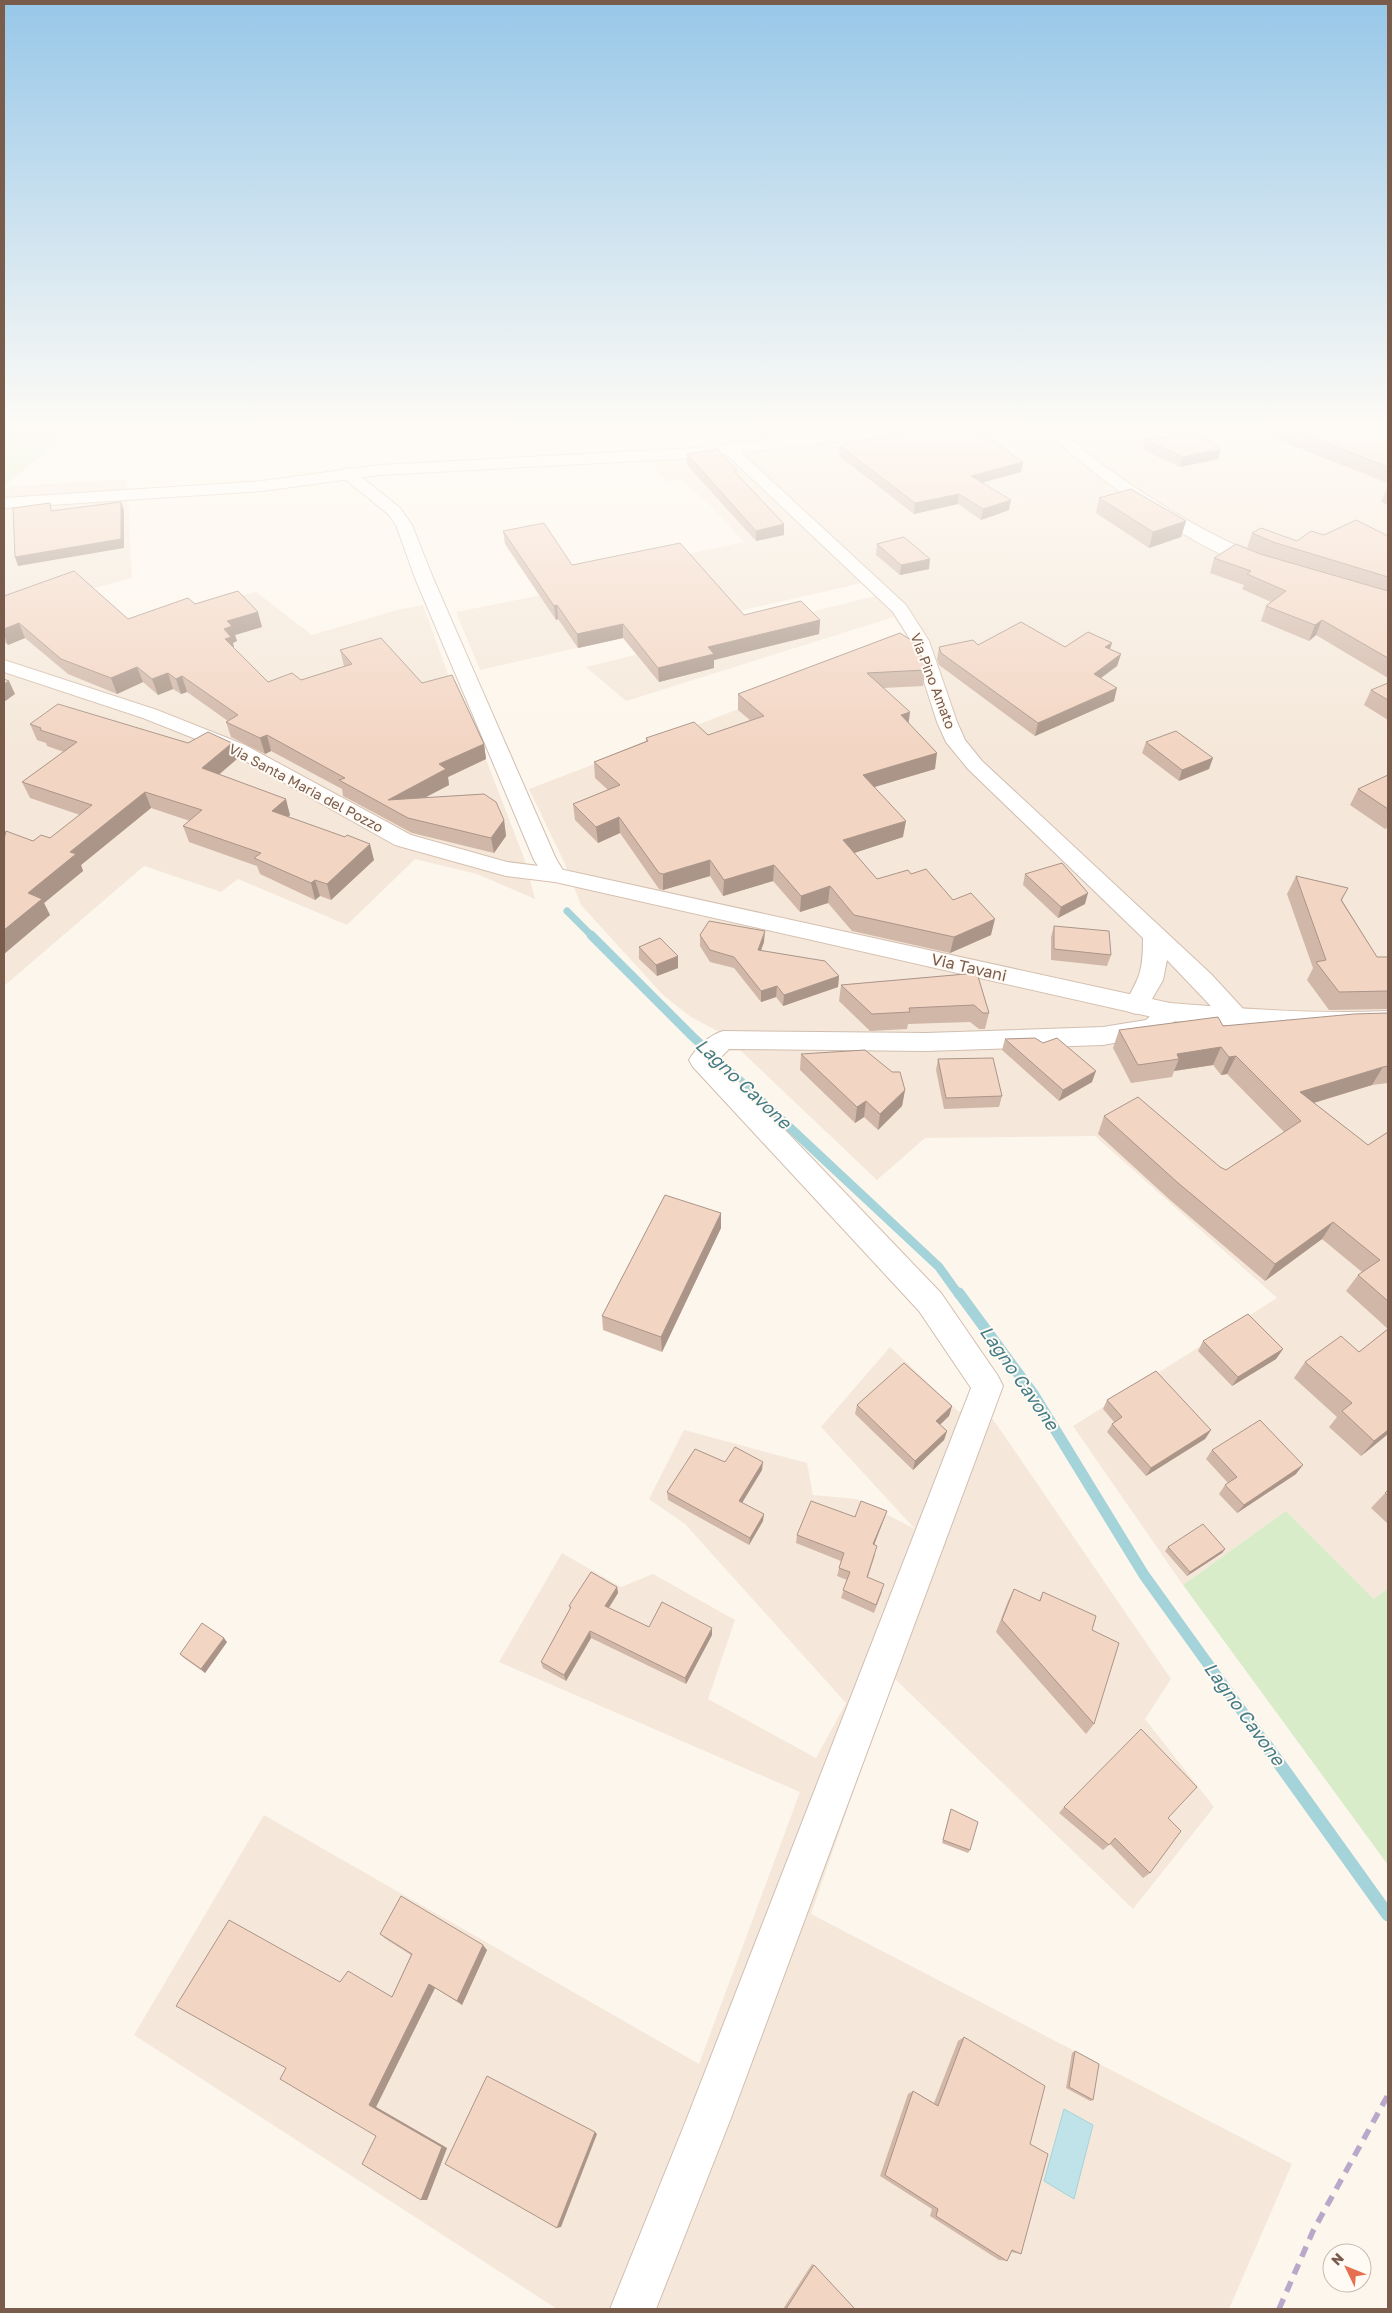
<svg xmlns="http://www.w3.org/2000/svg" width="1392" height="2313" viewBox="0 0 1392 2313" font-family="'Golos Text',sans-serif">
  <style>
    .residential { fill: #f5e8da }
    .green { fill: #d8ecc9 }
    .water { fill: #bfe3e8; stroke: #a5d3da }
    .lines { fill: none; stroke-linecap: round; stroke-linejoin: round }
    .stream-far3 { stroke: #a5d3da; stroke-width: 7 }
    .stream-far2 { stroke: #a5d3da; stroke-width: 9 }
    .stream-far1 { stroke: #a5d3da; stroke-width: 11 }
    .stream { stroke: #a5d3da; stroke-width: 13 }
    .street-casing { stroke: #d1beb0; stroke-width: 2 }
    .secondary-casing { stroke: #d6c0b0; stroke-width: 2 }
    .street { fill: #fff; fill-rule: evenodd }
    .secondary { fill: #fff; fill-rule: evenodd }
    .rail { stroke: #b9a8c9; stroke-width: 5.5; stroke-dasharray: 11 8; stroke-linecap: butt }
    .wall { fill: #d1b7a8 }
    .shaded-wall { fill: #aa9588 }
    .building { fill: #f3d5c3; stroke: #aa9588 }
    .labels { text-anchor: middle; stroke-width: 4; stroke-linejoin: round; paint-order: stroke }
    .far-street-label { font-size: 14px; fill: #7a5c4d; stroke: #fffaf3 }
    .street-label { font-size: 16px; fill: #7a5c4d; stroke: #fffaf3 }
    .water-label { font-size: 18px; font-style: italic; fill: #437c86; stroke: #fffaf3 }
  </style>
  <rect width="100%" height="100%" fill="#fdf6ec"/>
  <path class="residential" d="M712,423H1388V1588L1374,1599L1286,1511L1183,1585L1073,1426L1277,1298L1095,1136L925,1138L877,1180L723,1034L691,1017L663,995L581,905L565,864L529,789L911,643L894,617L626,701L586,667L876,596L862,583L480,670L456,612L574,589L569,578L744,542L709,504L682,480L667,482L643,451L733,444Z
    M127,479L132,578L88,590L130,625L256,592L312,635L397,610L423,605L454,691L486,759L524,858L535,899L477,874L415,859L347,925L238,879L221,892L144,866L4,986V487Z
    M890,1347L959,1412L975,1393L1171,1679L1145,1719L1214,1807L1133,1909L893,1677L811,1914L1292,2164L1229,2309H557L134,2035L264,1815L699,2064L800,1792L499,1662L562,1553L621,1587L653,1574L735,1620L708,1699L816,1758L846,1703L685,1524L649,1499L684,1430L807,1463L813,1495L857,1499L915,1529L821,1427Z"/>
  <path class="green" d="M4,423H81L4,486Z
    M1286,1511L1374,1599L1388,1588V1865L1183,1585Z"/>
  <path class="water" d="M1064,2109L1093,2125L1074,2199L1044,2181Z"/>
  <g class="lines">
    <path class="stream-far3" d="M567,911L592,936"/>
    <path class="stream-far2" d="M591,935L692,1036L939,1267L959,1295"/>
    <path class="stream-far1" d="M959,1293L1034,1395L1144,1575L1267,1746"/>
    <path class="stream" d="M1266,1745L1388,1915"/>
    <g class="street-casing">
      <path id="street" d="M729,444L734,446L906,605L929,641L957,722L965,740L982,761L1211,974L1246,1012L1250,1018L1246,1024L1237,1027L1228,1024L1167,960L1163,980L1145,1011L1136,1014L1127,1011L1124,1005C1140,977 1143,971 1143,938L968,769L946,742L937,722L911,641L893,612L724,452L721,449L724,446Z
        M347,468L353,470L400,508L412,525L433,578L556,859L566,875L563,880L555,882L547,880L534,860L415,578L396,525L388,514L341,476L339,473L341,470Z
        M1170,1003L1179,1006L1183,1012L1162,1034L1103,1045L926,1051L729,1049L718,1060L941,1293L998,1376L1003,1386L731,2118L656,2309H610L687,2118L971,1388L919,1311L693,1067L689,1060C696,1048 709,1035 723,1031L926,1033L1103,1027L1146,1020L1161,1006Z"/>
    </g>
    <g class="secondary-casing">
      <path id="secondary" d="M947,423H1019L1012,427L862,439L694,458L380,475L262,491L4,508V498L262,481L380,465L694,448L862,429Z
        M1041,423H1056C1077,447 1102,465 1127,482C1172,513 1218,540 1269,559L1272,563L1269,567C1229,577 1065,458 1041,423Z
        M4,660L157,710L245,745L411,835L507,862L555,868L1170,1003C1243,1009 1315,1014 1388,1011V1029C1315,1033 1243,1027 1170,1021L555,882L506,876L395,845L231,753L143,718L4,672Z"/>
    </g>
    <use href="#street" class="street"/>
    <use href="#secondary" class="secondary"/>
    <path class="rail" d="M1279,2309L1313,2231L1388,2095"/>
  </g>
  <path class="wall" d="M1267,423H1388V483L1278,440L1281,429Z
    M1145,440L1221,449L1218,459L1180,467L1143,450Z
    M840,446L1023,462L1021,472L982,483L1009,510L981,520L958,504L914,514L839,456Z
    M687,454L784,535L756,541L687,465Z
    M1387,487H1388V505L1381,502Z
    M1099,498L1186,521L1181,537L1149,548L1096,513Z
    M503,531L572,565L744,615L820,620L819,634L714,660V668L659,682L623,638L578,648L558,619L556,620L505,544Z
    M1252,533L1297,541L1324,535L1388,536V678L1316,635L1309,641L1261,621L1266,606L1271,602L1242,589L1244,585L1210,573L1214,558L1262,555L1247,548Z
    M877,544L929,569L900,575L876,555Z
    M4,596L128,619L195,604L262,627L235,635L237,641L233,643L234,648L268,682L301,680L344,666L340,650L422,683L484,744L486,759L448,777L449,785L425,797L504,820L506,836L494,853L412,833L343,796L342,789L271,751L265,754L231,737L226,722L228,721L187,692L181,694L173,689L158,695L143,682L117,694L68,674L25,638L8,645L4,642Z
    M900,633L926,670L923,686L883,688L909,723L935,769L874,787L903,837L854,853L877,879L911,874L953,900L991,935L950,953L852,931L828,903L800,912L773,881L723,896L710,876L663,890L659,889L620,833L598,843L575,820L573,804L608,790L595,778L594,762L646,741V738L708,735L750,720L738,710V694Z
    M978,645L1065,647L1110,649L1121,654L1117,666L1101,678L1114,701L1035,736L939,665L937,659L939,647Z
    M1388,683V720L1364,705L1371,690Z
    M30,724L237,759L219,775L290,815L289,817L374,860L331,900L320,896L315,900L260,874L257,866L189,842L183,826L190,821L151,808L81,865L83,871L44,903L50,915L4,954L33,841L50,838L80,815L30,798L22,782L64,752L47,746L46,743L37,740Z
    M1146,742L1209,769L1179,781L1142,753Z
    M1388,775V827L1385,829L1350,805L1358,789Z
    M1025,874L1085,904L1058,918L1023,885Z
    M1296,876L1348,888L1342,900L1377,957H1388V1009L1329,1010L1307,980L1313,968L1287,894Z
    M1054,926L1111,955L1107,966L1051,960V937Z
    M700,935L764,942L761,950L839,976L838,987L783,1006L776,997L761,1002L734,968L710,962L700,946Z
    M639,947L678,956V968L657,976L639,959Z
    M977,973L989,1013L985,1029H979L970,1022L908,1024L907,1029L870,1031L839,1001L841,985Z
    M1388,1013V1083L1372,1085L1314,1103L1368,1145L1388,1132V1329L1346,1291L1358,1275L1362,1272L1322,1239L1265,1281L1169,1199L1098,1134L1104,1116L1226,1170L1284,1132L1227,1074L1221,1075L1213,1065L1174,1071L1172,1077L1131,1083L1113,1048L1119,1030L1223,1026Z
    M1005,1039L1092,1082L1059,1101L1002,1050Z
    M801,1054L892,1072L905,1090L902,1106L878,1130L864,1117L855,1123L800,1070Z
    M938,1059L1002,1096L999,1107L944,1109L936,1070Z
    M721,1213V1228L662,1352L603,1330L602,1316Z
    M1388,1329V1434L1361,1456L1329,1427L1337,1417L1294,1378L1305,1362L1359,1352Z
    M1203,1341L1283,1349L1276,1359L1232,1386L1198,1351Z
    M1107,1400L1211,1430L1205,1439L1146,1476L1107,1432L1112,1424L1114,1422L1103,1409Z
    M857,1405L952,1406L949,1416L940,1425L947,1431L944,1440L913,1470L855,1414Z
    M1212,1450L1296,1474L1237,1513L1219,1494L1225,1485L1228,1483L1206,1459Z
    M725,1462L762,1470L742,1502L763,1521L749,1545L668,1500L667,1492Z
    M1388,1490V1524L1371,1508Z
    M887,1511L884,1519L874,1545L875,1555L868,1577L882,1592L874,1613L841,1598L847,1580L837,1576L841,1561L796,1543L797,1535L855,1517Z
    M1168,1547L1225,1549L1222,1553L1187,1576L1165,1551Z
    M617,1587L618,1593L609,1608L649,1627L712,1628V1635L686,1684L591,1638L566,1681L543,1668L541,1662L570,1609L569,1606Z
    M1014,1589L1039,1601L1043,1592L1092,1630L1094,1724L1086,1734L996,1632L1008,1601Z
    M227,1642L205,1673L184,1658L180,1654Z
    M1064,1807L1168,1818L1150,1873L1143,1878L1110,1844L1103,1850L1059,1813Z
    M951,1809L970,1850L968,1853L942,1843L950,1812Z
    M380,1934L487,1950L462,2005L435,1988L376,2107L447,2148L427,2200L376,2136L286,2068L340,1982L392,1997L411,1955L386,1939Z
    M964,2037L1030,2144L1021,2254L1011,2252L1007,2261L999,2260L930,2216L932,2209L880,2176L908,2094L913,2091L934,2103L958,2041Z
    M1075,2051L1093,2100L1090,2101L1066,2088L1072,2053Z
    M812,2264L814,2265L855,2309H783Z"/>
  <path class="shaded-wall" d="M749,423H771L749,425Z
    M1087,423H1095L1086,426Z
    M1221,449L1218,459L1180,467L1183,457Z
    M1023,462L1021,472L969,486L971,476Z
    M959,494L958,504L914,514L915,503Z
    M1011,500L1009,510L981,520L983,509Z
    M121,502L124,510V548L18,566L15,557Z
    M1186,521L1181,537L1149,548L1153,532Z
    M784,524V535L756,541V531Z
    M930,559L929,569L900,575L901,565Z
    M557,605L558,619L556,620L554,606Z
    M258,612L262,627L235,635L237,641L233,643L235,652L225,639L224,629L227,621Z
    M820,620L819,634L714,660V668L659,682L658,668L708,647Z
    M1322,620L1316,635L1309,641L1315,625Z
    M19,623L25,638L8,645L4,635V629Z
    M623,624V638L578,648L577,634Z
    M1112,643L1108,655L1105,647Z
    M1121,654L1117,666L1090,686L1094,674Z
    M137,667L143,682L117,694L111,678Z
    M168,673L173,689L158,695L152,679Z
    M182,676L187,692L181,694L176,679Z
    M9,681L15,694L4,702V684Z
    M1117,688L1114,701L1035,736L1038,723Z
    M910,712L908,728L901,715Z
    M267,735L271,751L265,754L260,738Z
    M232,743L237,759L207,784L202,768Z
    M484,744L486,759L448,777L449,785L398,812L388,800L439,764Z
    M937,753L935,769L861,791L863,775Z
    M1213,758L1209,769L1179,781L1182,770Z
    M145,792L151,808L81,865L83,871L44,903L50,915L4,954V930L28,893L70,852Z
    M286,799L290,815L277,827L272,811Z
    M619,817L620,833L598,843L596,827Z
    M504,820L506,836L494,853L491,838Z
    M906,821L903,837L842,857L843,840Z
    M370,844L374,860L331,900L327,884Z
    M710,860V876L663,890V874Z
    M774,865L773,881L723,896L724,880Z
    M315,880L320,896L315,900L311,883Z
    M830,886L828,903L800,912L801,896Z
    M1088,893L1085,904L1058,918L1061,907Z
    M995,919L991,935L950,953L954,937Z
    M765,931L764,942L757,961L758,950Z
    M678,956V968L657,976L656,965Z
    M839,976L838,987L783,1006L784,995Z
    M777,986L776,997L761,1002V991Z
    M1221,1047L1213,1065L1174,1071L1179,1059L1177,1054Z
    M1236,1056L1227,1074L1221,1075L1229,1057Z
    M1383,1067L1372,1085L1290,1110L1300,1092Z
    M1096,1071L1092,1082L1059,1101L1063,1090Z
    M905,1090L902,1106L878,1130L880,1114Z
    M866,1101L864,1117L855,1123L857,1107Z
    M721,1213V1228L662,1352L661,1337Z
    M1333,1222L1322,1239L1265,1281L1275,1264Z
    M1283,1349L1276,1359L1232,1386L1238,1377Z
    M952,1406L949,1416L933,1431L936,1421Z
    M1211,1430L1205,1439L1146,1476L1151,1468Z
    M1388,1430V1434L1361,1456L1374,1441Z
    M947,1431L944,1440L913,1470L915,1461Z
    M763,1462L762,1470L739,1508V1501Z
    M1303,1465L1296,1474L1237,1513L1244,1505Z
    M887,1511L884,1519L871,1553L873,1544Z
    M764,1514L763,1521L749,1545L750,1538Z
    M1225,1549L1222,1553L1187,1576L1190,1572Z
    M617,1587L618,1593L606,1612L605,1606Z
    M712,1628V1635L686,1684L685,1678Z
    M590,1631L591,1638L566,1681L564,1675Z
    M224,1638L227,1642L205,1673L201,1669Z
    M483,1945L487,1950L462,2005L457,2001Z
    M429,1984L435,1988L376,2107L447,2148L427,2200H421L369,2105Z
    M595,2132L597,2134L561,2227L557,2228Z"/>
  <path class="building" d="M961,423H968L1023,462L971,476L1011,500L983,509L959,494L915,503L840,446L931,426Z
    M1289,423H1388V467L1282,426Z
    M1196,433L1221,449L1183,457L1145,440Z
    M717,449L737,470L734,471L784,524L756,531L687,454Z
    M1131,489L1186,521L1153,532L1099,498Z
    M121,502V539L15,557L13,508L50,503L51,511Z
    M1356,520L1388,536V577L1273,542L1252,533L1261,528L1297,541L1311,531L1324,535Z
    M544,523L572,565L680,543L744,615L801,601L820,620L708,647L714,654L658,668L623,624L577,634L557,605L554,606L503,531Z
    M904,537L930,559L901,565L877,544Z
    M1236,544L1260,554L1388,591V658L1322,620L1315,625L1266,606L1286,591L1247,574L1251,571L1214,558Z
    M74,571L128,619L188,598L195,604L238,591L258,612L227,621L232,626L224,629L231,637L225,639L268,682L292,673L301,680L352,664L340,650L381,638L422,683L452,675L484,744L439,764L446,769L388,800L484,794L496,802L504,820L491,838L408,818L339,780L345,778L267,735L260,738L226,722L238,715L182,676L176,679L168,673L152,679L137,667L111,678L61,659L19,623L4,629V596Z
    M1021,622L1065,647L1088,632L1112,643L1105,647L1121,654L1094,674L1117,688L1038,723L941,653L939,647L973,640L978,645Z
    M900,633L917,644L926,670L867,673L910,712L901,715L937,753L863,775L906,821L843,840L877,879L908,870L911,874L926,869L953,900L971,893L995,919L954,937L854,915L830,886L801,896L774,865L724,880L710,860L663,874L659,873L619,817L596,827L573,804L620,785L594,762L648,741L646,738L694,722L708,735L764,716L738,694Z
    M4,679L9,681L4,684Z
    M1388,683V700L1371,690Z
    M58,704L188,743L208,732L232,743L202,768L286,799L272,811L345,837L347,835L370,844L327,884L315,880L311,883L254,858L261,853L183,826L202,810L145,792L70,852L76,854L28,893L42,899L4,930V839L6,831L33,841L41,835L50,838L92,805L22,782L77,742L40,730L41,728L30,724Z
    M1176,731L1213,758L1182,770L1146,742Z
    M1388,775V809L1358,789Z
    M1062,863L1088,893L1061,907L1025,874Z
    M1296,876L1348,888L1341,900L1377,957H1388V991L1339,992L1316,962L1326,960Z
    M709,921L765,931L758,950L825,961L839,976L784,995L777,986L761,991L734,957L710,950L700,935Z
    M1054,926L1109,931L1111,955L1054,949Z
    M660,938L678,956L656,965L639,947Z
    M977,973L989,1013H983L974,1005L909,1008L910,1012L872,1014L841,985Z
    M1388,1013V1066L1383,1067L1300,1092L1368,1145L1388,1132V1301L1358,1275L1380,1260L1333,1222L1275,1264L1177,1182L1104,1116L1138,1097L1220,1167L1226,1170L1301,1121L1236,1056L1229,1057L1221,1047L1177,1054L1179,1059L1138,1065L1119,1030L1218,1017L1223,1026L1354,1014Z
    M1035,1038L1043,1043L1057,1038L1096,1071L1063,1090L1005,1039Z
    M865,1050L892,1072H900L905,1090L880,1114L866,1101L857,1107L801,1054Z
    M993,1058L1002,1096L946,1098L938,1059Z
    M665,1195L721,1213L661,1337L602,1316Z
    M1248,1314L1283,1349L1238,1377L1203,1341Z
    M1388,1329V1430L1374,1441L1342,1411L1352,1403L1305,1362L1341,1336L1359,1352Z
    M904,1363L952,1406L936,1421L947,1431L915,1461L857,1405Z
    M1156,1371L1211,1430L1151,1468L1112,1424L1122,1417L1107,1400Z
    M1260,1420L1303,1465L1244,1505L1225,1485L1237,1477L1212,1450Z
    M735,1447L763,1462L739,1501L764,1514L750,1538L667,1492L695,1449L725,1462Z
    M1388,1490V1496L1385,1493Z
    M811,1501L855,1517L861,1501L887,1511L873,1544L877,1546L867,1577L884,1584L876,1605L843,1590L850,1572L839,1568L844,1553L797,1535Z
    M1203,1524L1225,1549L1190,1572L1168,1547Z
    M591,1572L617,1587L605,1606L649,1627L662,1602L712,1628L685,1678L590,1631L564,1675L541,1662L571,1607L569,1606Z
    M1014,1589L1040,1601L1043,1592L1096,1616L1092,1630L1119,1643L1094,1724L1002,1620Z
    M202,1623L224,1638L201,1669L180,1654Z
    M1141,1729L1197,1787L1168,1818L1181,1831L1150,1873L1115,1838L1109,1845L1064,1807Z
    M951,1809L978,1822L970,1850L943,1840Z
    M401,1896L483,1945L457,2001L429,1984L369,2105L442,2147L421,2200L362,2164L376,2136L280,2079L286,2068L176,2006L229,1920L340,1982L348,1971L392,1997L412,1954L380,1934Z
    M964,2037L1045,2086L1030,2144L1048,2154L1021,2254L1012,2250L1007,2261L936,2216L938,2209L885,2175L913,2091L938,2106Z
    M1075,2051L1099,2064L1093,2100L1069,2087Z
    M487,2076L595,2132L557,2228L445,2164Z
    M814,2265L855,2309H786Z"/>
  <linearGradient id="sky" x2="0" y2="1"><stop stop-color="#97c7e8"/><stop offset="0.57" stop-color="#fefbf6"/><stop offset="1" stop-color="#fefbf6" stop-opacity="0"/></linearGradient>
  <rect width="1392" height="747" fill="url(#sky)"/>
  <g class="labels">
    <g class="far-street-label">
      <text transform="translate(933 681) rotate(69)" y="5">Via Pino Amato</text>
      <text transform="translate(306 788) rotate(28)" y="5">Via Santa Maria del Pozzo</text>
    </g>
    <g class="street-label">
      <text transform="translate(969 967) rotate(13)" y="6">Via Tavani</text>
    </g>
    <g class="water-label">
      <text transform="translate(743 1084) rotate(43)" y="6">Lagno Cavone</text>
      <text transform="translate(1019 1378) rotate(55)" y="6">Lagno Cavone</text>
      <text transform="translate(1244 1714) rotate(54)" y="6">Lagno Cavone</text>
    </g>
  </g>
  <rect width="1392" height="2313" fill="none" stroke="#7a5c4d" stroke-width="10"/>
  <g transform="translate(1347 2268) rotate(313)"><circle r="24" fill="#fffaf3" stroke="#cabbb1"/>
  <path d="M0-4L9 19L0 12L-9 19Z" fill="#e76f51"/>
  <text y="-8" font-size="14" font-weight="bold" text-anchor="middle" fill="#7a5c4d">N</text>
  </g>
</svg>
